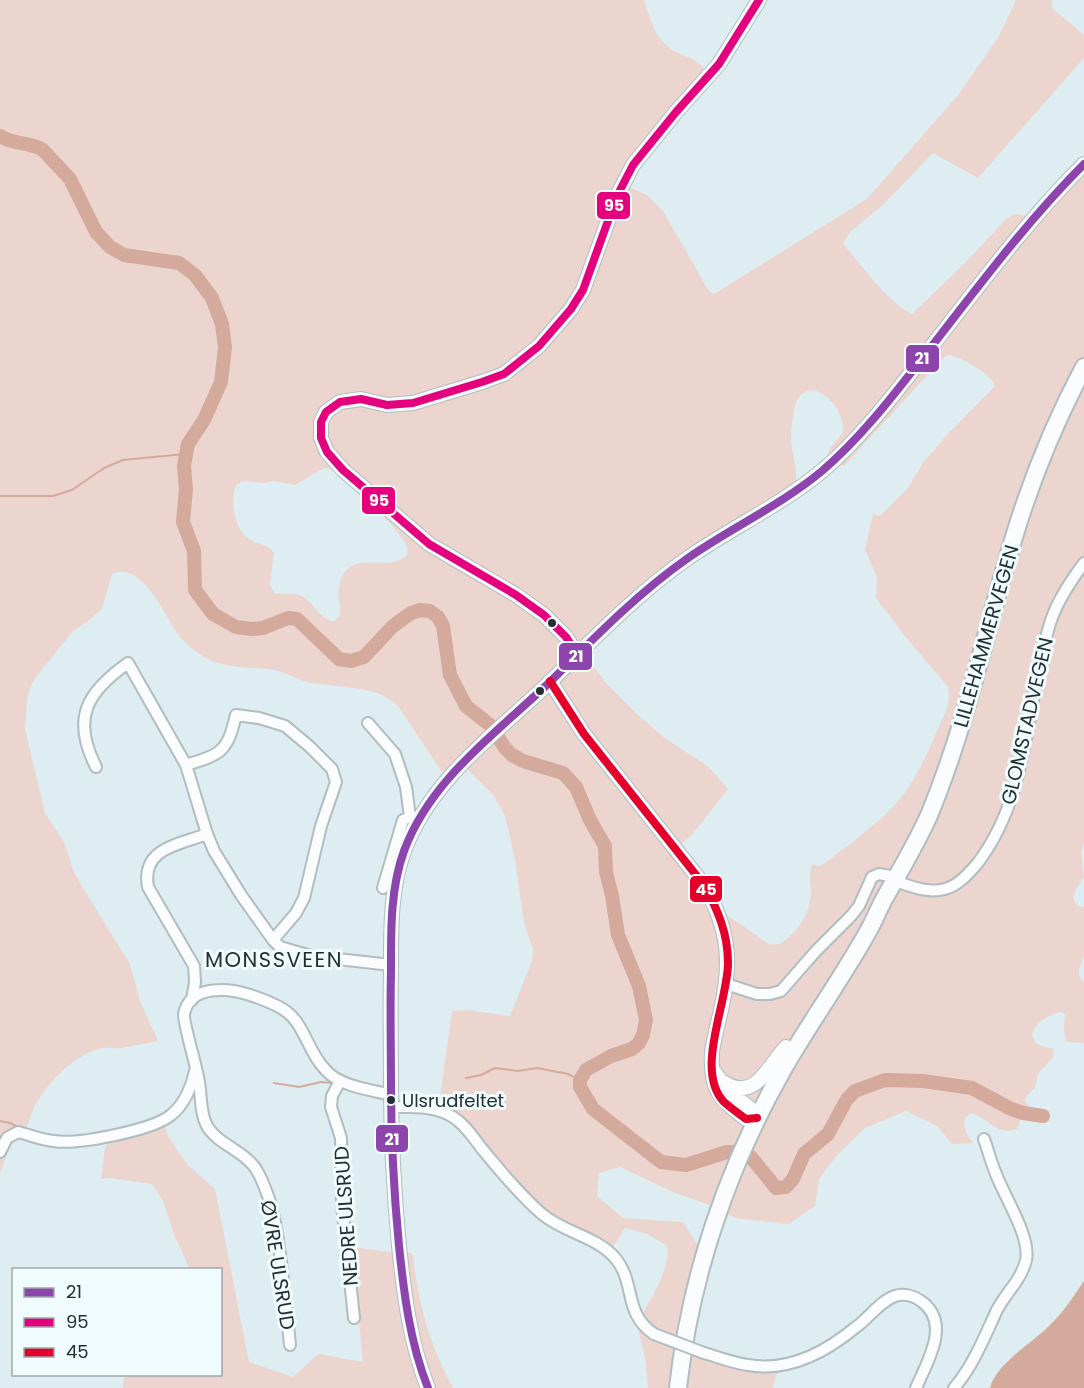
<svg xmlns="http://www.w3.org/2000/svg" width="1084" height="1388" viewBox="0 0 1084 1388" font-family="Poppins,sans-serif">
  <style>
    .green { fill: #ebd5ce; fill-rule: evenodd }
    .water { fill: #d4aa9d }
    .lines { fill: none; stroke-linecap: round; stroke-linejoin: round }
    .stream { stroke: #d4aa9d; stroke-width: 2 }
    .river { stroke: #d4aa9d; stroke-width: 14 }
    .minor-casing { stroke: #b1bdc0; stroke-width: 14 }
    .major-casing { stroke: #b1bdc0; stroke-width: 16 }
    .highway-casing { stroke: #b1bdc0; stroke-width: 20 }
    .minor { stroke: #fafcfd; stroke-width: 10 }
    .major { stroke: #fafcfd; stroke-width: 14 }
    .highway { stroke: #fafcfd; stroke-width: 16 }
    .minor-bridge-casing { stroke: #b1bdc0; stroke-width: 14; stroke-linecap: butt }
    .minor-bridge { stroke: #fafcfd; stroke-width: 10 }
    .bus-1-casing { stroke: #f0fbfe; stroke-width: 12 }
    .bus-2-casing { stroke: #f0fbfe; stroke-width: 12 }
    .bus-3-casing { stroke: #f0fbfe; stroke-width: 12 }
    .bus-1 { stroke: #8e44ad; stroke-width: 8 }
    .bus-2 { stroke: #e5007d; stroke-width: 8 }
    .bus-3 { stroke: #e4002b; stroke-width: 8 }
    .bus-dot { fill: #242f32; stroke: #f0fbfe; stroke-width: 2 }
    .labels { text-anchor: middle; stroke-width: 6; stroke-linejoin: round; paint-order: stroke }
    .bus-label { font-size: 18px; fill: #242f32; stroke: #f0fbfe; text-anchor: start }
    .street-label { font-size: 20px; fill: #242f32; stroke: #f0fbfe }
    .neighbourhood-label { font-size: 21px; letter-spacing: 1.5px; fill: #242f32; stroke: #f0fbfe }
    .line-badge { stroke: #f0fbfe; stroke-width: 2 }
    .badge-label { font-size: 16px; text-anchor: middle; font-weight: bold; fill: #fff }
  </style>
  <rect width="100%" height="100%" fill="#deedf2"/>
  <path class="green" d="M0,0H644C650,20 656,41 676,52C686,57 697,59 704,68L702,77L626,186L647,195L663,211L706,286L710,292L714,294L867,199L959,94L999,36L1016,0H1052V8L1084,35V58L978,178L933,153L884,204L849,233L843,244C864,267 884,299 912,314L967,261L1007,218L1015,214L1031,216L1084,168V843L1081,853L1084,877L1076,889L1073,898L1077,906L1084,907V956L1079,969V976L1084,983V1043L1066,1042L1064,1028L1065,1015L1062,1012C1050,1013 1023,1029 1036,1043C1040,1047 1048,1047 1054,1049L1053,1057L1038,1074L1035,1087L1027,1096L1025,1100L1029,1107L1042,1113V1119H1021L1017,1129C997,1137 988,1117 971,1113L965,1118C963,1128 966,1135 974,1143L952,1144L937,1126L906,1111L865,1128L837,1155L819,1179L815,1206L789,1224L735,1218L712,1206L673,1192L620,1167L599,1173L597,1196L623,1218L683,1222L698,1246L681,1343L779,1369L772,1388H648L645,1358L637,1324C648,1303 671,1270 667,1246L648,1234L625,1228L609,1253L546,1218L481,1144L438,1112L452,1011L468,1010L510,1016L532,961L533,949L524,923L515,859L505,816L494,796L463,765L445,772L441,771L398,706C376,683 336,689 307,682C293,678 283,670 268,669C249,667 227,668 210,660C199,655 188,646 180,637C166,619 143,560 112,574L102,609L88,621L73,631L33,681L27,698L25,729L45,813L64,842L73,870L83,888L130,964L140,1001L158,1041C146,1043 134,1046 121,1048C114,1049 106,1046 98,1049C72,1057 46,1084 34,1108C29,1118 27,1129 22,1139H16L10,1146L0,1173ZM948,355C961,357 991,373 995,386L947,435L923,463L908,488L880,516L873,514L865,550L877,577L876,598L904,635L948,687C952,702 943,717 937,731C926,757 913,786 893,807C872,829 845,847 821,866L812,864C808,875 811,883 811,893C810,910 803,925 790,936C784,942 779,946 769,944L721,911L681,848V844L691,836L728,789L709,767L666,739L639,716L607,684L583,652L691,558L795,486C798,473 795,465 793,453C790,441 791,429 793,416C794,412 794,406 796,402C810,374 841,403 843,426C844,438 830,443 828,454L832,461L844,466L944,357ZM324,468C327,468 332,469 334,470C347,477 403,533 407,547C408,550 407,553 406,556C386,574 346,545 339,588C337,598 341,607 340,616L334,621C318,619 316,604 303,597C294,591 284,596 274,593L270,584L274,553C267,544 258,544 249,539C234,529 230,501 236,485L243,481L266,483L274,481L295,485Z
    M164,1122L169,1138L188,1165L215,1189L249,1362L293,1377L318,1354L363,1362L352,1247L397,1253L403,1252L411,1253L413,1256C418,1303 430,1346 453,1388H123L124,1375L220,1374V1270L190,1269L175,1237L163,1201L152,1184L110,1178L101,1179L105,1148L111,1137Z"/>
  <path class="water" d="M1084,1281V1388H990C996,1364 1032,1343 1049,1326C1063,1313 1073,1297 1084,1281Z"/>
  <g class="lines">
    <path class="stream" d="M0,496H53L72,490L104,468L123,460L185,454
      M466,1078L481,1075L495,1068L518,1071L537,1068L568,1074L580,1080
      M274,1083L299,1087L321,1082L332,1083
      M0,1121L10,1123L20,1128"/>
    <path class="river" d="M0,136C15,145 30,142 43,150L70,179L96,232L110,247L124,255L179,263L195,275L212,298L222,324L225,347L221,382L204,420L188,444L184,466L186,489L183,522L194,551L195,590L213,614L236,627L252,629L263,628L288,618L297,619L339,659L351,661L364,657L393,626L411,613L420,610L430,611L438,617L443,626L450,675L466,706L490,725L505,748L512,755L523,761L563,773L576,787L590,820L605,846L606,872L612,896L618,935L639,986L646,1020L643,1035L639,1043L632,1049L611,1056L586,1070L580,1080V1087L593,1109L661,1162L686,1165L727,1152H742L751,1157L776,1188L786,1187L793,1179L804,1154L828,1134L847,1099L855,1091L885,1080L923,1081L972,1088L1011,1109L1023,1113L1043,1116"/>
    <g class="minor-casing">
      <path id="minor" d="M368,723L395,754L406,787L410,817
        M186,765C222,754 227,752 236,715L259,718L285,726L309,746L332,769L336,782L321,826L304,898L296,913L273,940
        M96,767C71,718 87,692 128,663L186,765L207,834L214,851L241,895L273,940L280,947L311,956L391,965
        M901,883C915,888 930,893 945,889C959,885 968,874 977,864C1030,795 1025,707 1049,627C1055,604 1070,582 1084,563
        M383,888L403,820L410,817H417
        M726,984L757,994H770L781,991L816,951L851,916L859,906L872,877L879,874L890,876
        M192,1000L195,982L194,966L148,887C141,848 178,845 207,834
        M340,1081L332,1096L331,1107L341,1138L342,1205L354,1318
        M391,1107C411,1107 435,1105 453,1117C466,1125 474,1139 483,1150C501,1172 521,1196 542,1214C564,1233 597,1236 616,1259C636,1284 623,1313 654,1334
        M0,1152L7,1138L18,1132C30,1135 42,1140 54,1141C78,1145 153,1130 171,1115C184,1105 192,1086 195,1071
        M290,1345C287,1315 284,1284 280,1254C277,1235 275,1214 268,1196C264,1186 260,1172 252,1164C239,1149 217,1143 207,1126C199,1111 202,1093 198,1077C196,1065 183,1022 184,1014C190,984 229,988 250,995C262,999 277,1004 287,1012C305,1025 309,1057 331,1075C346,1087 372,1090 391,1095
        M704,1353C718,1357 733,1363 748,1365C788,1372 826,1352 856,1327C869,1318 880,1301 895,1296C904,1293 914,1296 921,1301C952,1323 927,1362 916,1388
        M954,1388C973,1366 984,1338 996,1312C1005,1293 1021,1281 1026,1260C1031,1237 1004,1196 996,1174C991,1162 988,1150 984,1139"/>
    </g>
    <g class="major-casing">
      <path id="major" d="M577,654L566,637L544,615L516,595L429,544L343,470L327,452L321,438V422L326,412L340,402L361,399L387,405L413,403L482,382L504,374L539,346L571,309L583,290L617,196L633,165L676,112L719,64L759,0
        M550,681L584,734L704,885C729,929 732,961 721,1010C718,1024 714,1038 712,1052C710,1089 718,1097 746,1119L757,1118L751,1109L729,1092L713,1070
        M723,1082C755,1103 768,1066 786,1047
        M428,1388C410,1343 404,1294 399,1246C394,1193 391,1140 391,1087C391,1048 390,1010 391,972C391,933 390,889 404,851C431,778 498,732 552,680C595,637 638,593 688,558C731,528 781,505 822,471C863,436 895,393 928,351C978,287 1027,221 1084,164"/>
    </g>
    <g class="highway-casing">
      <path id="highway" d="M678,1388C690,1278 727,1169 781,1073C809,1023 844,976 871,926C875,918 879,909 883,901C899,872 917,843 930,813C969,718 988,618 1019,521C1036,468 1058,416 1084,367"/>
    </g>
    <use href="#minor" class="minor"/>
    <use href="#major" class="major"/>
    <use href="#highway" class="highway"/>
    <g class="minor-bridge-casing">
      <path id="minor-bridge" d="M654,1334L704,1353"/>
    </g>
    <use href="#minor-bridge" class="minor-bridge"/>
    <g class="bus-1-casing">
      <path id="bus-1" d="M428,1388C410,1343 404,1294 399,1246C394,1193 391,1140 391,1087C391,1048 390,1010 391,972C391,933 390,889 404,851C431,778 498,732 552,680C595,637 638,593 688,558C731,528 781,505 822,471C863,436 895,393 928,351C978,287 1027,221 1084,164"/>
    </g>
    <g class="bus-2-casing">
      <path id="bus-2" d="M577,654L566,637L544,615L516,595L429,544L343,470L327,452L321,438V422L326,412L340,402L361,399L387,405L413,403L482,382L504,374L539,346L571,309L583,290L617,196L633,165L676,112L719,64L759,0"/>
    </g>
    <g class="bus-3-casing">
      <path id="bus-3" d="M550,681L584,734L704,885C718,910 728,934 728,963C728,1002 694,1071 724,1102C731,1108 739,1114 746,1119L757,1118"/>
    </g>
    <use href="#bus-1" class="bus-1"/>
    <use href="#bus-2" class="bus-2"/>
    <use href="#bus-3" class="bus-3"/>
  </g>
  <g class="bus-dot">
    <circle cx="552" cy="623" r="5"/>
    <circle cx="540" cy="691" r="5"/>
    <circle cx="391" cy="1100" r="5"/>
  </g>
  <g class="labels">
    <g class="bus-label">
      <text x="402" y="1107">Ulsrudfeltet</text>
    </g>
    <g class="street-label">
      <text transform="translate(986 636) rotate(-74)" y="7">LILLEHAMMERVEGEN</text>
      <text transform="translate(1027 721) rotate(-77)" y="7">GLOMSTADVEGEN</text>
      <text transform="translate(346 1216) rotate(-94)" y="7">NEDRE ULSRUD</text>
      <text transform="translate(278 1265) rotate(81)" y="7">ØVRE ULSRUD</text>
    </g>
    <g class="neighbourhood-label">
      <text x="274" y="967">MONSSVEEN</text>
    </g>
  </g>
  <g class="line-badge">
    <rect x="596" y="191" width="35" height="29" rx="6" fill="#e5007d"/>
    <rect x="905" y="344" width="35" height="29" rx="6" fill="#8e44ad"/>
    <rect x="361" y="486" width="35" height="29" rx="6" fill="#e5007d"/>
    <rect x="558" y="642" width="35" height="29" rx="6" fill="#8e44ad"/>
    <rect x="689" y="875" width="34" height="28" rx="6" fill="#e4002b"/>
    <rect x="375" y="1124" width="34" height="29" rx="6" fill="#8e44ad"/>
  </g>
  <g class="badge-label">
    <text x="614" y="211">95</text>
    <text x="922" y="364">21</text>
    <text x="379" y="506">95</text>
    <text x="576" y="662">21</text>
    <text x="706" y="895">45</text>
    <text x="392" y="1145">21</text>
  </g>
  <rect x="12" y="1268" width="210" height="108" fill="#f0fbfe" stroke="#9ea9ac" stroke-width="1.5"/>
  <rect x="24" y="1288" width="30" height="9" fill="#8e44ad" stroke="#9ea9ac" stroke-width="1.5"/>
  <text x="66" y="1298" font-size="18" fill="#242f32">21</text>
  <rect x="24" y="1318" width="30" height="9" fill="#e5007d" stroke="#9ea9ac" stroke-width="1.5"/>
  <text x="66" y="1328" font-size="18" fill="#242f32">95</text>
  <rect x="24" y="1348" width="30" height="9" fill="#e4002b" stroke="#9ea9ac" stroke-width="1.5"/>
  <text x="66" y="1358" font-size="18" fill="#242f32">45</text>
</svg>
